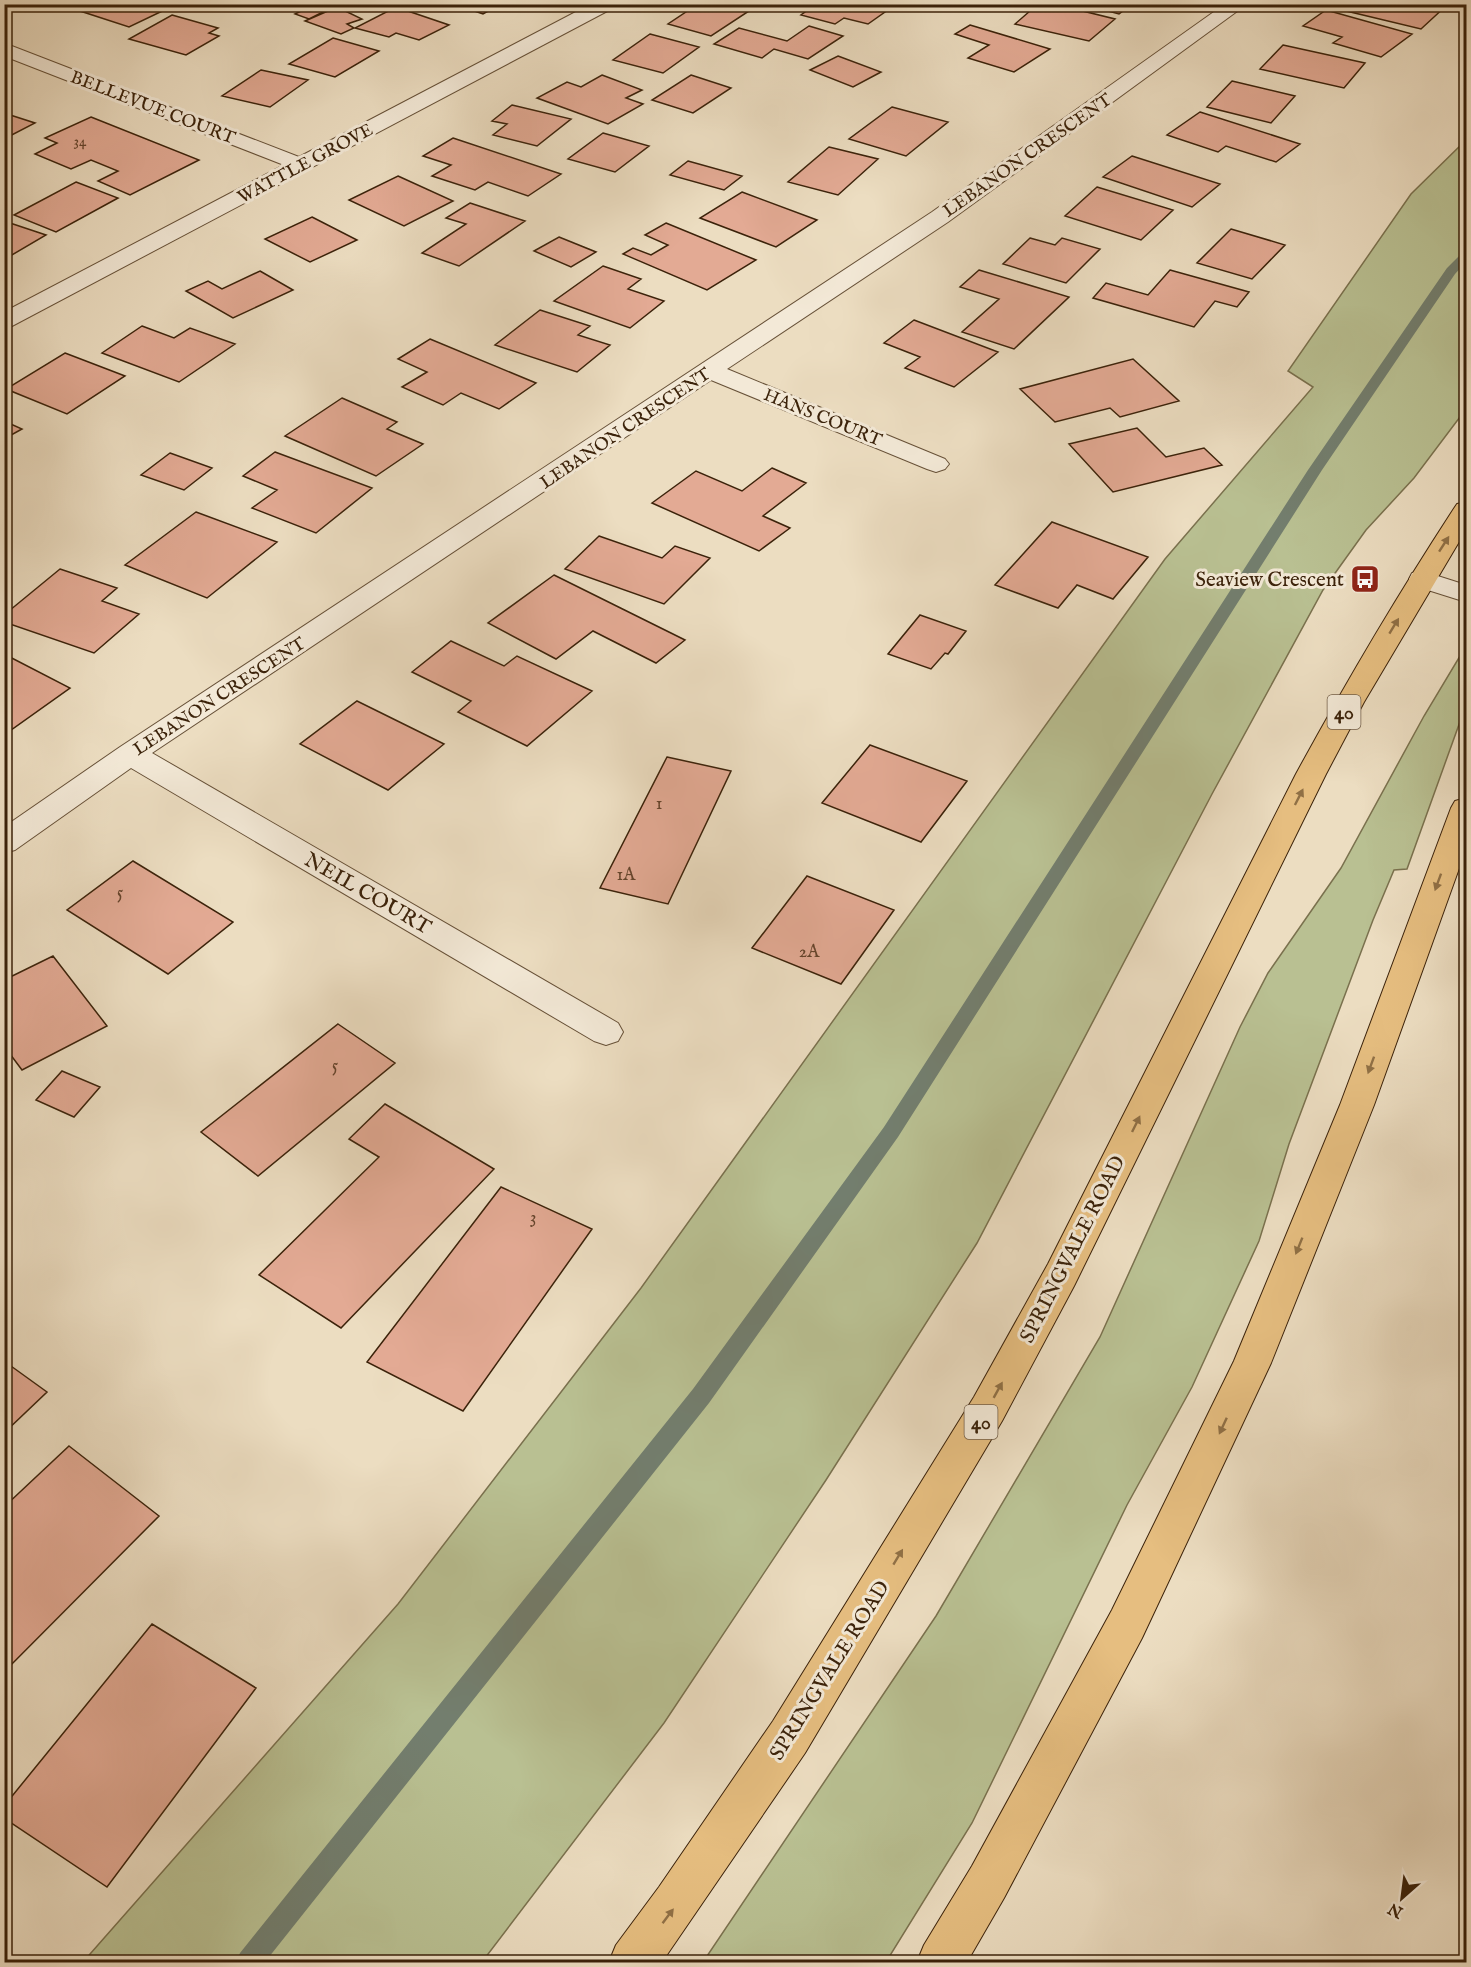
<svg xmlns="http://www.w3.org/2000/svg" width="1471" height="1967" viewBox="0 0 1471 1967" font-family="'IM FELL English',serif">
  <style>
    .green { fill: #b9c092; stroke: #7a714e; stroke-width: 1.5 }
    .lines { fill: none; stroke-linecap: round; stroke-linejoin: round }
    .stream { fill: #737e6e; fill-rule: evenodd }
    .building { fill: #e3aa94; stroke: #3b220a; stroke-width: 1.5 }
    .minor-casing { stroke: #675138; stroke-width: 2 }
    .highway-casing { stroke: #3b220a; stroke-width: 2 }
    .minor { fill: #f3e9d7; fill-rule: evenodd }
    .highway { fill: #e6be80; fill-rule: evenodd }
    .oneway { fill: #907045 }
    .labels { text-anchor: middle; stroke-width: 6; stroke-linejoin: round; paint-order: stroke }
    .far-number-label { font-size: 15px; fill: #65442c }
    .far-street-label { font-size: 18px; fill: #3b220a; stroke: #f3e9d7 }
    .number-label { font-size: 18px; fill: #65442c }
    .shield { fill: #f3e9d7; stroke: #725e48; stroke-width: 1.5 }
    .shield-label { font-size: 20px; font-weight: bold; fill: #3b220a }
    .poi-label { font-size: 21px; fill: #3b220a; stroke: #f3e9d7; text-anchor: end }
    .street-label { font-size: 21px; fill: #3b220a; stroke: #f3e9d7 }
  </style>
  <rect width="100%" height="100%" fill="#ecddc1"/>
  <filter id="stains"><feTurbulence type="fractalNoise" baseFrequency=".00333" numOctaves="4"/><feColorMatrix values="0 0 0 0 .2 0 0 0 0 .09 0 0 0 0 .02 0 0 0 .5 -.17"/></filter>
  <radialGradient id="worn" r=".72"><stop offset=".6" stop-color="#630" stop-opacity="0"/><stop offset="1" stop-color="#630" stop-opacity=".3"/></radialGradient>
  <path class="green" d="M1466,140V409L1414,478L1366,530L1323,590L1212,794L977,1243L826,1480L664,1723L482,1962H83L398,1604L641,1288L1165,559L1313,387L1288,371L1411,194Z
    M1466,646V705L1407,869L1394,870L1373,920L1289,1144L1259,1241L1192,1387L1127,1505L972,1823L886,1962H703L936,1616L1100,1337L1240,1027L1268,973L1341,868L1424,716Z"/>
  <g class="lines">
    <path class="stream" d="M1466,252V262L1455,274L1322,470L898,1137L709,1403L265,1962H236L240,1953L693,1389L884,1127L1308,470L1447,268L1462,253Z"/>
  </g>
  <path class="building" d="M89,4H177L129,27L77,10Z
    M400,4H433L420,11Z
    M454,4H501L483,14Z
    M698,4H724L749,11L711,36L668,24Z
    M816,4H881L892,7L868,24L844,18L835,24L801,15Z
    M1038,4H1054L1115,19L1089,41L1015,24Z
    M1082,4H1132L1119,14Z
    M1343,4H1445L1447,5L1421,29L1338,9Z
    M309,7L323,12L309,19L295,14Z
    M337,7L362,19L347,24L354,28L341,34L305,21Z
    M396,7L449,25L419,40L396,33L389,37L355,28Z
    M1326,10L1412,34L1381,57L1333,43L1342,37L1303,26Z
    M172,15L218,28L209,33L219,36L186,55L129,39Z
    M970,25L1050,49L1014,72L968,58L989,45L955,34Z
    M809,26L843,36L808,59L774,49L762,58L714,44L739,28L787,41Z
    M650,34L699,47L663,73L613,60Z
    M333,38L379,51L335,77L289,64Z
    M1283,45L1365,63L1344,88L1260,69Z
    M838,56L881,72L853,87L810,70Z
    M261,70L308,80L270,107L222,96Z
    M602,75L642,90L626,98L643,104L608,124L537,98L567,82L581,87Z
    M691,75L731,88L693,113L652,100Z
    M1232,81L1295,96L1271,123L1207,107Z
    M512,105L571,119L537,146L493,135L507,124L492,121Z
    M892,107L948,122L906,156L849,139Z
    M1200,112L1300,144L1276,162L1226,146L1218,152L1167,135Z
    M4,113L35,123L4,139Z
    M91,117L199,160L130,195L98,181L118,171L91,160L71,169L35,154L57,143L45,138Z
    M603,133L649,146L615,172L568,159Z
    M453,138L561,174L528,196L488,182L475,190L432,176L451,165L423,156Z
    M829,147L878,159L838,195L788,182Z
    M1132,156L1220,184L1192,207L1103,177Z
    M688,161L742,176L724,190L670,175Z
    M398,176L453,201L404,226L349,200Z
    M76,182L118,198L56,232L14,215Z
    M1097,187L1173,210L1141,240L1065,216Z
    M742,192L817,220L776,247L700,218Z
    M470,203L525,221L459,266L422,253L466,224L446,218Z
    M312,217L357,240L310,262L265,239Z
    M4,221L46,235L5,259Z
    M666,223L756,260L707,290L623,254L633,248L651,255L668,245L645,235Z
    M1231,229L1285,245L1252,279L1197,263Z
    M559,237L596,252L571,267L534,251Z
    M1030,238L1055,245L1062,238L1100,249L1066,283L1003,264Z
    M603,266L641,279L628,289L664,301L630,328L554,301Z
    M979,270L1069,297L1014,349L962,332L999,299L960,287Z
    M1170,270L1249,292L1237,307L1215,301L1194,327L1093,298L1106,283L1148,295Z
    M260,271L293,290L233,318L186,291L208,281L222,289Z
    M540,310L590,326L578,335L610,345L577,372L495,345Z
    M914,320L998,352L954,387L905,368L920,357L884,343Z
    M142,326L174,338L190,328L235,344L179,382L102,353Z
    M430,339L536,383L499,409L461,393L443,405L402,387L427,372L398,359Z
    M65,353L125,376L67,414L6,389Z
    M1133,359L1179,401L1120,417L1110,408L1055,422L1020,389Z
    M342,398L397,422L387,429L423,444L376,476L285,436Z
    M4,421L22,429L4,439Z
    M1137,428L1166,457L1204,448L1222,465L1113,492L1069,444Z
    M275,452L372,488L316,533L252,508L277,490L243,476Z
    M170,453L212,468L184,490L141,475Z
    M772,468L806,483L763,516L790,528L759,551L652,503L696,471L742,491Z
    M196,512L277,542L207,598L125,565Z
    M1052,522L1148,557L1113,599L1077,585L1058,608L995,585Z
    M599,536L662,558L675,546L710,558L664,604L565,569Z
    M60,569L117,588L102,601L139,614L94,653L4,622V615Z
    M554,575L685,640L656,663L593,631L556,659L488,623Z
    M920,615L966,631L948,654L945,653L931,669L888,654Z
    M451,641L504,666L517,656L592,691L527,746L458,712L471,701L412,672Z
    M4,654L70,688L4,735Z
    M357,701L444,744L388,790L300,744Z
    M870,745L967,781L921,842L822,803Z
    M667,757L731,771L668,904L600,888Z
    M133,861L233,922L168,974L67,910Z
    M807,876L894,910L841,984L752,948Z
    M53,956L107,1026L22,1070L4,1046V980Z
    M338,1024L395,1063L258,1176L201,1132Z
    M62,1071L100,1087L74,1117L36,1100Z
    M385,1104L494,1169L341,1328L259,1275L379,1157L349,1139Z
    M501,1187L592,1229L463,1411L367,1362Z
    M4,1361L47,1392L4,1433Z
    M69,1446L159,1516L4,1672V1507Z
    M152,1624L256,1688L107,1887L4,1818V1806Z"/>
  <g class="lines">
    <g class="minor-casing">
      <path id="minor" d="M591,4H615L613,8L12,326L4,328V312L284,165L4,56V43L299,157Z
        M1225,4H1247L948,222L727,369L945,459L949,464L945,469L936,472L927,469L711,380L152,753L618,1023L623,1032L618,1041L606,1045L594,1041L131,768L15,850L4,853V827L120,747L932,212Z
        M1422,571L1466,585V602L1412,585L1409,579L1412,573Z"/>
    </g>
    <g class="highway-casing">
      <path id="highway" d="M1466,502V530L1364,702L1326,774L1074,1286L1002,1421L805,1753L662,1962H609L616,1945L659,1887L773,1721L974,1397L1048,1264L1296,774C1345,684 1397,596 1453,510L1457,504Z
        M1466,798V849L1374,1105L1271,1363L1142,1638L1004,1898L967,1962H917L924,1945L972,1866L1112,1610L1234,1361L1340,1105L1451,808L1455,801Z"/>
    </g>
    <use href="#minor" class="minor"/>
    <use href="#highway" class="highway"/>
  </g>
  <defs><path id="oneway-solid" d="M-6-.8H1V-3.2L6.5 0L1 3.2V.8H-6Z" transform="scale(1.5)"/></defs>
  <g class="oneway">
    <use href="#oneway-solid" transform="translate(1444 544) rotate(-57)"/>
    <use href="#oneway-solid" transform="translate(1394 626) rotate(-59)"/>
    <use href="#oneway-solid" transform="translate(1299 797) rotate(-63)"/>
    <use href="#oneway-solid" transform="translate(1438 882) rotate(110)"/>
    <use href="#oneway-solid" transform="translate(1371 1065) rotate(110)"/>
    <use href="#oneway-solid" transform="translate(1136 1124) rotate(-64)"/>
    <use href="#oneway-solid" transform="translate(1299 1246) rotate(112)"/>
    <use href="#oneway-solid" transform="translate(998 1390) rotate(-61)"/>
    <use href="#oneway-solid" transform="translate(1223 1426) rotate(115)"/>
    <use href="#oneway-solid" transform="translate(898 1557) rotate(-59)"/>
    <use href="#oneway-solid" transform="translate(668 1916) rotate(-53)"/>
  </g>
  <defs>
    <g id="bus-square" transform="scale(1.5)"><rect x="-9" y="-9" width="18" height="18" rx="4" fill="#8f2418" stroke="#f3e9d7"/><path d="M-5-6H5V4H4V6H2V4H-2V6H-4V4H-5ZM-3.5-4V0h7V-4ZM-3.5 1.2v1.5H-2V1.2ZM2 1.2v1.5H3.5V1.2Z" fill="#fff"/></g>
  </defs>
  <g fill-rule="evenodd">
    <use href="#bus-square" x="1365" y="579"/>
  </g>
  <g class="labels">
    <g class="far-number-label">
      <text x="80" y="146">34</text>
    </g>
    <g class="far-street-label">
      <text transform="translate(153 107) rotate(21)" y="6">BELLEVUE COURT</text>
      <text transform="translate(1027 155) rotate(-35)" y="6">LEBANON CRESCENT</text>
      <text transform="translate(305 163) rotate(-28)" y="6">WATTLE GROVE</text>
      <text transform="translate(823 417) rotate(22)" y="6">HANS COURT</text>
      <text transform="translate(625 428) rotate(-34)" y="6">LEBANON CRESCENT</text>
      <text transform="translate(219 696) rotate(-33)" y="6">LEBANON CRESCENT</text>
    </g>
    <g class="number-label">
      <text x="659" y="809">1</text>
      <text x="626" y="880">1A</text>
      <text x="120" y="898">5</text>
      <text x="809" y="957">2A</text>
      <text x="335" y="1071">5</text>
      <text x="533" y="1223">3</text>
    </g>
    <g class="shield">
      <rect x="1327.5" y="695" width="33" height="34" rx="4.5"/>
      <rect x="964.5" y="1405" width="33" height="34" rx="4.5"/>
    </g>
    <g class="shield-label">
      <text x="1344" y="719">40</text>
      <text x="981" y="1429">40</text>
    </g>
    <g class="poi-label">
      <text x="1344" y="586">Seaview Crescent</text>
    </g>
    <g class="street-label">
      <text transform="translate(368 893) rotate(30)" y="7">NEIL COURT</text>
      <text transform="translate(1072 1249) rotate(-63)" y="7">SPRINGVALE ROAD</text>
      <text transform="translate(829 1670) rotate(-58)" y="7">SPRINGVALE ROAD</text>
    </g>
  </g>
  <rect width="1471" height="1967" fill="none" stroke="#ecddc1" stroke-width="24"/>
  <rect x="6" y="6" width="1459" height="1955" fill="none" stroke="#3b220a" stroke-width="3"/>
  <rect x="12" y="12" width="1447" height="1943" fill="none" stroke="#3b220a" stroke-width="1.5"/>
  <g transform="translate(1402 1898) rotate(208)" stroke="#f3e9d7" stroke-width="4.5" paint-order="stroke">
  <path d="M0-4.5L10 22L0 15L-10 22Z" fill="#3b220a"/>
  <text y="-9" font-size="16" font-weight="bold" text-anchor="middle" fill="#3b220a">N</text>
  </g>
  <rect width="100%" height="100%" filter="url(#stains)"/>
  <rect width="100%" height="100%" fill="url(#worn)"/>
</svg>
